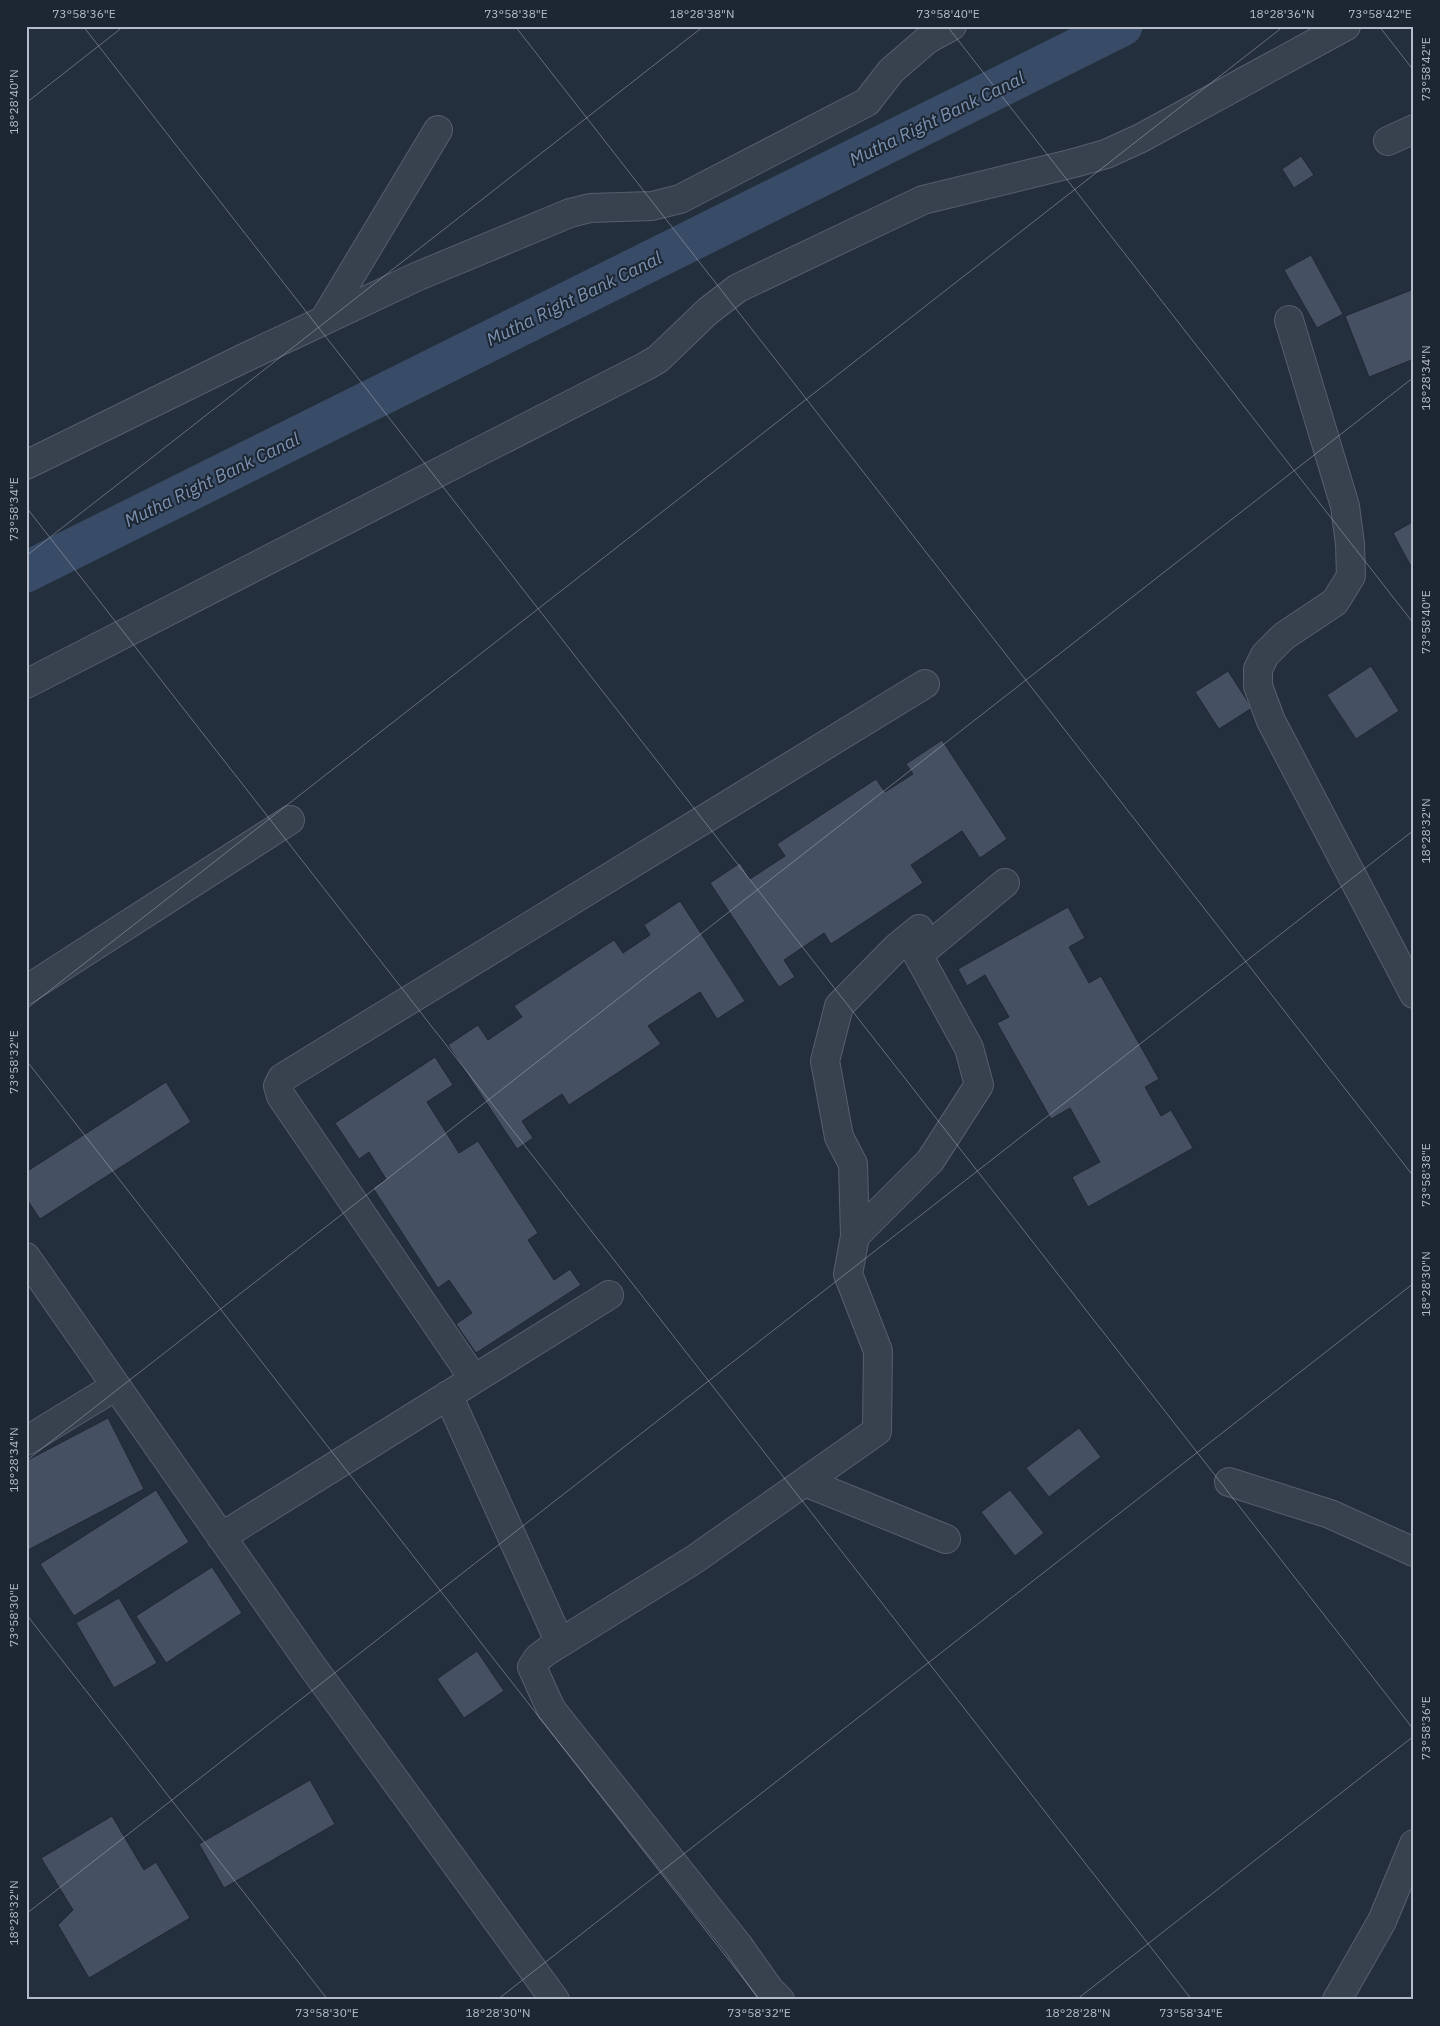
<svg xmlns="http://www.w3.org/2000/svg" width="1440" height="2026" viewBox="0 0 1440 2026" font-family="'IBM Plex Sans',sans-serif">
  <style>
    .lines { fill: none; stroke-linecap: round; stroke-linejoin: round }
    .canal { stroke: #394c67; stroke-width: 41 }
    .building { fill: #455162; stroke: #1f2835 }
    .minor-casing { stroke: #565f6c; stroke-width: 30 }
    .minor { stroke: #38414e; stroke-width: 28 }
    .ticks { fill: none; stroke: #b4bcc9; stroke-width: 1; stroke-opacity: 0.45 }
    .labels { text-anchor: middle; stroke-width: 4; stroke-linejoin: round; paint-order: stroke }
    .water-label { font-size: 18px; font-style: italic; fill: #7c92b1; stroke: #1d2633 }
    .neatline { fill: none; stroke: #b4bcc9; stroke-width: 2 }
    .ticks-label { font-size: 12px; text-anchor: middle; fill: #b4bcc9 }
  </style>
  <rect width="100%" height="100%" fill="#242f3e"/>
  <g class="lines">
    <path class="canal" d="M26,572L1122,26"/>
  </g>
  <path class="building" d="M1301,156L1314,175L1294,188L1282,169Z
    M1311,255L1343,314L1317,328L1284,270Z
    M1414,289V359L1369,377L1345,316Z
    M1414,521V572L1393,533Z
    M1371,666L1399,711L1356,739L1327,695Z
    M1228,671L1252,708L1219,729L1195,692Z
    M942,740L1007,839L980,858L962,831L911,865L923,883L831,944L824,933L784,960L795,977L779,987L710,883L740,863L750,879L785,856L777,844L876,779L885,792L913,774L906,764Z
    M680,901L745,1001L717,1019L700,992L648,1026L661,1044L569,1105L562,1094L522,1121L533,1138L517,1149L448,1045L478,1025L488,1040L522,1017L514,1006L614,940L623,953L650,935L644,925Z
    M1068,907L1085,938L1069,947L1089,983L1101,976L1159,1079L1145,1087L1161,1116L1171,1110L1193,1148L1088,1207L1072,1177L1100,1162L1070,1108L1051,1119L997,1023L1009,1017L985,975L967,986L958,969Z
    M435,1057L453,1085L427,1102L459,1153L478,1141L538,1233L528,1240L554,1280L570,1269L581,1285L476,1353L456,1324L472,1313L449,1280L438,1288L373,1188L386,1179L369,1152L359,1159L335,1123Z
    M166,1082L191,1122L40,1219L26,1198V1172Z
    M108,1418L144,1489L26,1551V1461Z
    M1079,1428L1101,1457L1049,1497L1026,1468Z
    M156,1490L189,1542L74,1616L40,1564Z
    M1010,1490L1044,1533L1015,1556L981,1512Z
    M212,1567L242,1613L166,1663L136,1616Z
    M119,1598L157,1663L114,1688L76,1623Z
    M477,1651L504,1691L464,1718L437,1679Z
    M310,1780L335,1824L224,1888L199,1844Z
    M112,1816L144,1870L156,1862L190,1918L89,1978L58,1925L73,1910L41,1858Z"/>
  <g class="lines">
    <g class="minor-casing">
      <path id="minor" d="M1388,141L1414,129
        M324,320L438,130
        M1289,320L1345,506L1350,544L1351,576L1335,602L1284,636L1265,655L1258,669V686L1271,721L1414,994
        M26,465L242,359L416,277L570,213L590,208L652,206L680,199L867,102L891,71L928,39L952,26
        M26,684L646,366L658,359L708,311L738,288L923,200L1074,163L1106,154L1141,138L1346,26
        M26,990L290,820
        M855,1236L853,1164L839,1137L825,1061L839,1006L897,947L919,929L918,955
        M26,1257L309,1662L555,2000
        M474,1379L281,1096L278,1086L282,1078L925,684
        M448,1395L560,1643
        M26,1441L116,1386
        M805,1482L946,1539
        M1229,1482L1330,1514L1414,1552
        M221,1537L609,1295
        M780,2000L769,1989L738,1945L551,1709L532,1667L538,1658L547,1651L695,1559L877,1431L878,1351L848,1274L855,1236L930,1161L979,1085L969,1048L918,955L1005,883
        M1337,2000L1382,1921L1414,1844"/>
    </g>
    <use href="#minor" class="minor"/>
  </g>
  <path class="ticks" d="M83,26L1414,1730M515,26L1414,1177M947,26L1414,624M1379,26L1414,71M26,103L124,26M26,507L1192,2000M26,556L704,26M26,1009L1284,26M26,1060L760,2000M26,1461L1414,377M26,1614L328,2000M26,1914L1414,830M497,2000L1414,1283M1076,2000L1414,1736"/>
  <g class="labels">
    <g class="water-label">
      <text transform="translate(937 119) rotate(-26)" y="6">Mutha Right Bank Canal</text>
      <text transform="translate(574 299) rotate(-26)" y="6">Mutha Right Bank Canal</text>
      <text transform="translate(212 480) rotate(-26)" y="6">Mutha Right Bank Canal</text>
    </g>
  </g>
  <rect width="1440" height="2026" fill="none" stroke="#1d2633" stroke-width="55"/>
  <rect x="28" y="28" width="1384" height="1970" class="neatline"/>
  <g class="ticks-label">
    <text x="84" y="18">73°58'36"E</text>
    <text x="516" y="18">73°58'38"E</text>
    <text x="702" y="18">18°28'38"N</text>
    <text x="948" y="18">73°58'40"E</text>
    <text x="1282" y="18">18°28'36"N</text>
    <text x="1380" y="18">73°58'42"E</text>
    <text transform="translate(1426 69) rotate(-90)" y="4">73°58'42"E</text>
    <text transform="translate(14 102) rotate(-90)" y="4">18°28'40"N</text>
    <text transform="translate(1426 378) rotate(-90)" y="4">18°28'34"N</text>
    <text transform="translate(14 509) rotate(-90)" y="4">73°58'34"E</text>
    <text transform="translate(1426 622) rotate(-90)" y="4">73°58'40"E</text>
    <text transform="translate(1426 831) rotate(-90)" y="4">18°28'32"N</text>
    <text transform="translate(14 1062) rotate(-90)" y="4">73°58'32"E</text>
    <text transform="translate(1426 1175) rotate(-90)" y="4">73°58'38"E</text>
    <text transform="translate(1426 1284) rotate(-90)" y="4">18°28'30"N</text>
    <text transform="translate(14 1460) rotate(-90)" y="4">18°28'34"N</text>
    <text transform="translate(14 1615) rotate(-90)" y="4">73°58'30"E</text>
    <text transform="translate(1426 1728) rotate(-90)" y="4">73°58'36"E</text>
    <text transform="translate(14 1913) rotate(-90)" y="4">18°28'32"N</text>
    <text x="327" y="2017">73°58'30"E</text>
    <text x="498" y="2017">18°28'30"N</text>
    <text x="759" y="2017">73°58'32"E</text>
    <text x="1078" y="2017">18°28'28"N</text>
    <text x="1191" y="2017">73°58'34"E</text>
  </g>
</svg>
